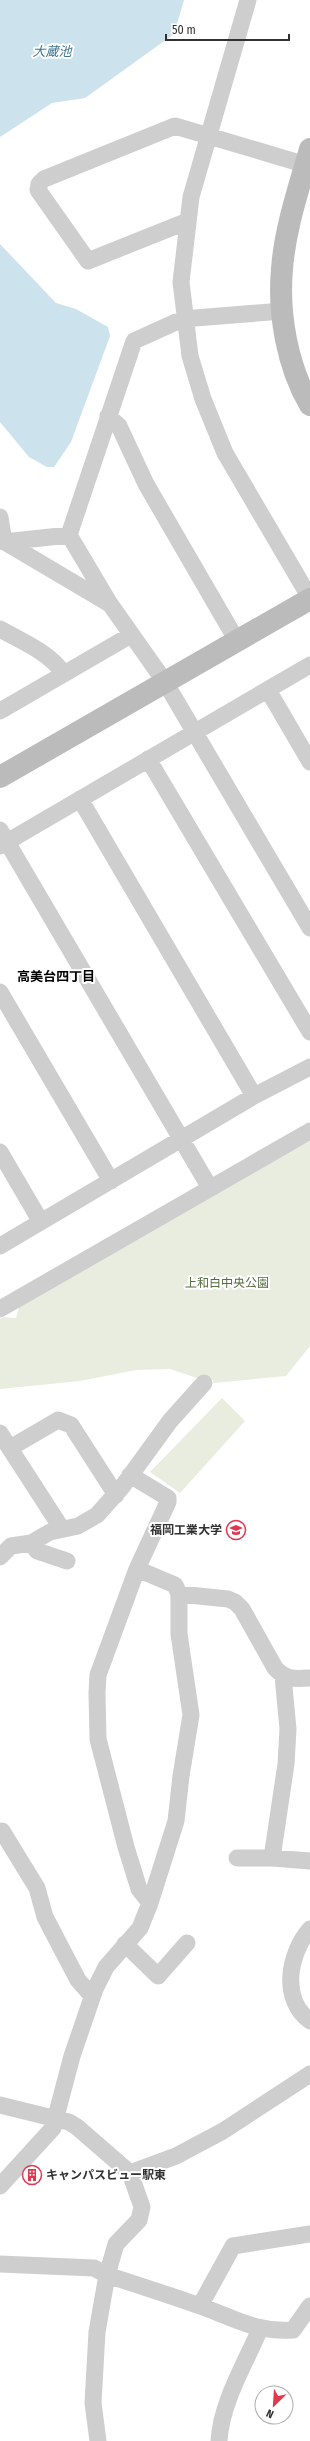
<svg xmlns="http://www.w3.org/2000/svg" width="310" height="2441" viewBox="0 0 310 2441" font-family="'Fira Sans Condensed','Noto Sans JP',sans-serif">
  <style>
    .green { fill: #e8eddf }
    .water { fill: #cce2ec }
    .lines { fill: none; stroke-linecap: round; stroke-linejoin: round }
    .street { stroke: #cecece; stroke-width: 17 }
    .secondary { stroke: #bbb; stroke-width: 22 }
    .labels { text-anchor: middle; stroke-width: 4; stroke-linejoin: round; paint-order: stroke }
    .park-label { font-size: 12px; fill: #566d3e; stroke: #fff }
    .poi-label { font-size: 12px; font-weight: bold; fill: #313131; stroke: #fff; text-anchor: end }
    .water-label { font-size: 13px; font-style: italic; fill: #3f7793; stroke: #fff }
    .neighbourhood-label { font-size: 13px; font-weight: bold; fill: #000; stroke: #fff }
  </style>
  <rect width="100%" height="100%" fill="#fff"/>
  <path class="green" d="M310,1141V1346L286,1376L214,1383L212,1379H200L170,1369L136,1370L80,1381L0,1389V1319L3,1317L16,1318L20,1304Z
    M222,1398L245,1421L180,1493L150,1472Z"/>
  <path class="water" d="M0,0H184L174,34L85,98L52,103L0,137Z
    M0,244L56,303L76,309L108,327L110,336L71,442L54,467H47L29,457L0,422Z"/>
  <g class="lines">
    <path class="street" d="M248,0L191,197L181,282L190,356L203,399L225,453L310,598
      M188,221L88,261L38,190L39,184L44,179L175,126L310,166
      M283,311L195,318L176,322L134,341L69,535L110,604L165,682L310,928
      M108,416L119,426L146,484L237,641
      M0,517L4,542L69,535
      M0,539L108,603
      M0,629C23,642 49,652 64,674
      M268,690L310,762
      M0,711L131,635
      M148,759L310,1032
      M80,799L254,1096
      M0,830L210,1188
      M0,846L310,665
      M0,992L111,1181
      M0,1152L41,1222
      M0,1246L254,1096L310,1067
      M0,1309L310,1131
      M0,1433L62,1529
      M10,1448L58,1420L71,1425L116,1495
      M130,1475L168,1498V1502L137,1569L98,1675L97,1693L98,1739L126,1847L139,1889L150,1903
      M31,1543L37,1551L67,1561
      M0,1557L11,1546L31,1543L50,1532L78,1526L97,1515L122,1487L170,1421L204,1383
      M137,1569L175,1585L179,1594L228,1599L235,1602L242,1609L275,1668C286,1680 295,1679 310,1678
      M2,1831L37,1888L45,1917L78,1980L92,1996
      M237,1858H272L310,1861
      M272,1858L286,1764L288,1729L283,1676
      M310,1929C289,1953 280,1999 310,2021
      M125,1944L158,1976L187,1943
      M0,2105L69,2122L77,2127L130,2173L142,2207L139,2220L116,2244L107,2275L97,2332L93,2403L98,2441
      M130,2173L176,2156L223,2131L310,2074
      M0,2186L53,2128L72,2056L95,1989L106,1967L140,1928L150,1903L176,1821L181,1776L191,1715L179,1634V1594
      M0,2264L94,2268L107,2275C138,2285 169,2295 200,2306C232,2317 257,2333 293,2330L310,2306
      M200,2306L233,2246L310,2234
      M219,2441C221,2403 245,2364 260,2329"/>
    <path class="secondary" d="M310,149C299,188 285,228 282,269C278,313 287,366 310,405
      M0,777L310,599"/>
  </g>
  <defs>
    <g id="university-ring" transform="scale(1)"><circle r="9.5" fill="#fff" stroke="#e3374e" stroke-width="1.5"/><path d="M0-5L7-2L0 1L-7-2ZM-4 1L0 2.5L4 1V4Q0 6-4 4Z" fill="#e3374e"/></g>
    <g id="building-ring" transform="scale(1)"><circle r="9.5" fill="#fff" stroke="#e3374e" stroke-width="1.5"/><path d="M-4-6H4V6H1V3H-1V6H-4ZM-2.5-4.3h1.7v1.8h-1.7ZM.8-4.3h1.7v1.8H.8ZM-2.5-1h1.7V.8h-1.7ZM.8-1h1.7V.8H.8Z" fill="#e3374e"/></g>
  </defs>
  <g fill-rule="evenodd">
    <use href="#university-ring" x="236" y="1530"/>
    <use href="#building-ring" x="32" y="2175"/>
  </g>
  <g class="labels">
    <g class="park-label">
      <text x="227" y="1287">上和白中央公園</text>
    </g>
    <g class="poi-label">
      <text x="222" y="1534">福岡工業大学</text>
      <text x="46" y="2179" text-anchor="start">キャンパスビュー駅東</text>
    </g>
    <g class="water-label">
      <text x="52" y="56">大蔵池</text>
    </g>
    <g class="neighbourhood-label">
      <text x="56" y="981">高美台四丁目</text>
    </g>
  </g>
  <g transform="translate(274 2405) rotate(205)"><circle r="19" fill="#ffffff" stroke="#adadad"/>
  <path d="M0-3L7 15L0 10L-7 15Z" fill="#e3374e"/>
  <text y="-6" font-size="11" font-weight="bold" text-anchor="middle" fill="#313131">N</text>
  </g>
  <path d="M166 34v6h123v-6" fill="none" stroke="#313131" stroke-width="2"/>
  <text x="172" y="34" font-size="12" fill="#313131" stroke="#ffffff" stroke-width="3" paint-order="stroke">50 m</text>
</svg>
